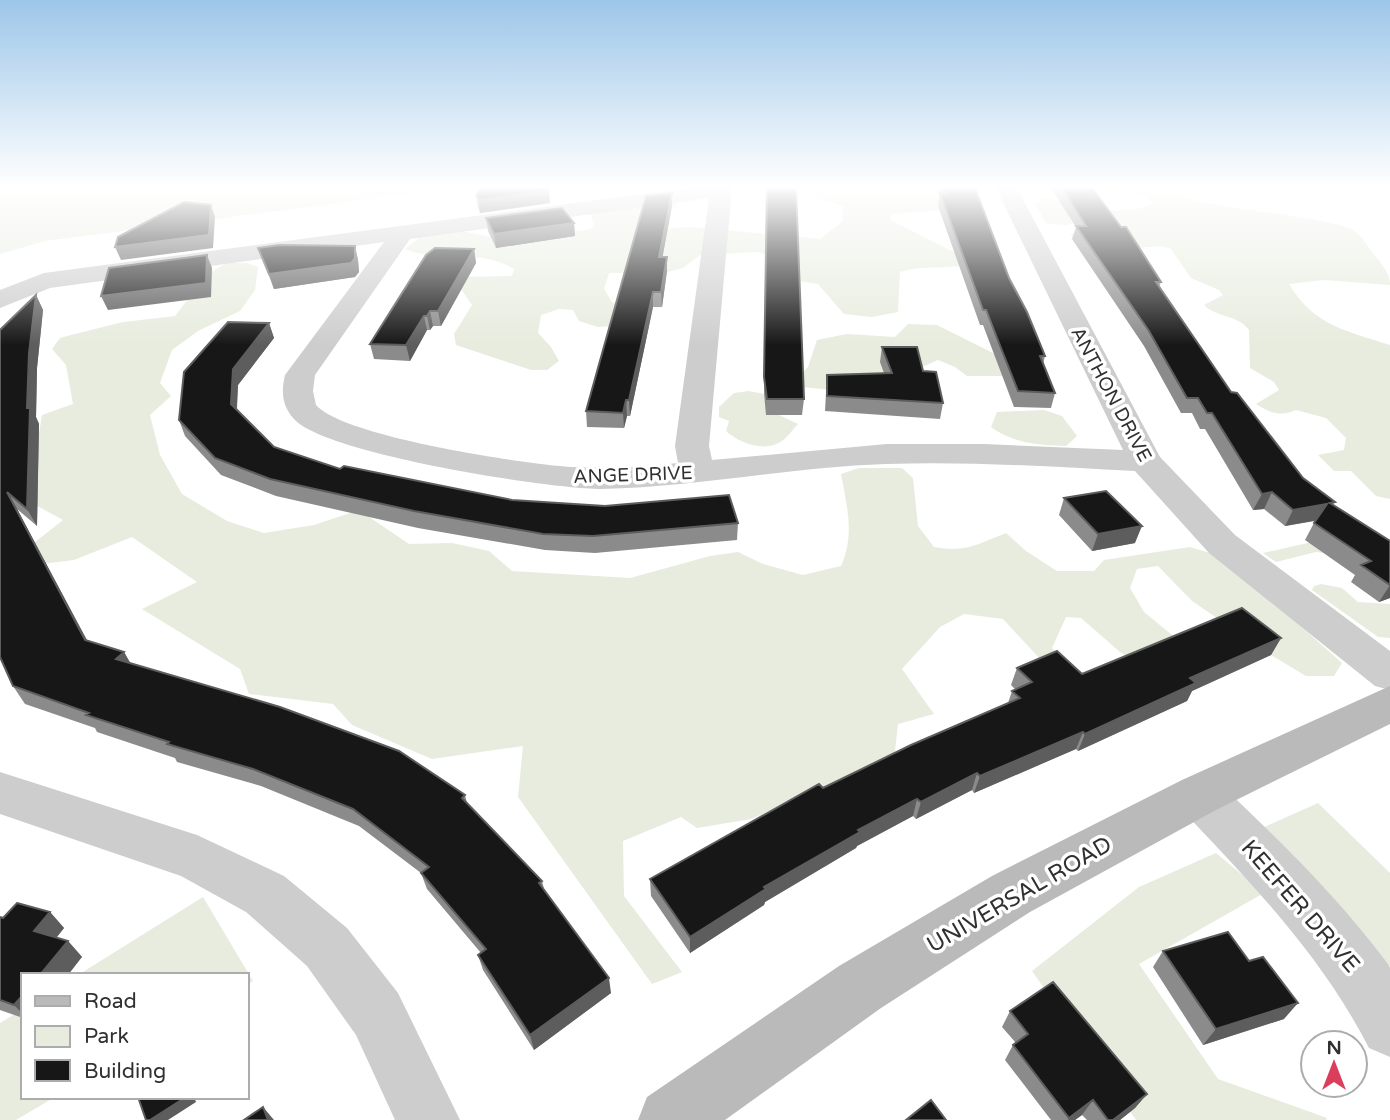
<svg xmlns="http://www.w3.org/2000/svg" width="1390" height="1120" viewBox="0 0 1390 1120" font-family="'Varela Round',sans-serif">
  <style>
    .green { fill: #e7ecde }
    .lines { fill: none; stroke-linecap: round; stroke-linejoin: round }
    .street { fill: #cdcdcd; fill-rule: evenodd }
    .secondary { fill: #bababa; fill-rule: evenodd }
    .wall { fill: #8b8b8b }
    .shaded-wall { fill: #5d5d5d }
    .building { fill: #171717; stroke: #5d5d5d; stroke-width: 2 }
    .labels { text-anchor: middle; stroke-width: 7; stroke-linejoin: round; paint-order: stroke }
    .street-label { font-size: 19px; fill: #303030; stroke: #fff }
    .near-street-label { font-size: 23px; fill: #303030; stroke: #fff }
  </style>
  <rect width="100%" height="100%" fill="#fff"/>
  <path class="green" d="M0,188H455L45,241L0,254Z
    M806,188H952L958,209L892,214L890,220L964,257L967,265C944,269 922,265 900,272L898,312L872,317L844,314L818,284L799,281L783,259L757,252L700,255L683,268L664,273H609L604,289L612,302L634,315L628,325L598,327L579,321L573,310L559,309L541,315L538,333L551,347L559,361L547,370H531L456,345L454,334L472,305L459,286L460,277L512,276L514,269C477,247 442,264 405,249L426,232L461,231L491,237L580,231L591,229L594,223L589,212L667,200L677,203L676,207L645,216L664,229L690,227L820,239L843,221L842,206L819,199Z
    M1104,188H1163C1179,207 1317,214 1351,229C1361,233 1369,249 1376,257C1383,267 1390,272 1390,285L1324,280L1289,284C1314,326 1347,331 1390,345V499L1376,496L1351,471H1334L1318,455L1344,450L1346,438L1326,418L1296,410C1281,417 1270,413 1256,404L1279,390L1274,382L1250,368L1249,330C1237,314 1217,318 1204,305L1223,295L1219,290L1191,278L1171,249L1162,246L1136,248L1073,237L1070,234L1090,232V221L1066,225L1046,223L1035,204L1044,198C1080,203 1118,220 1153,203L1144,196Z
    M227,263H247L258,267L255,290L240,311L198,331L172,350L160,383L171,396L150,415L160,455L182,494L227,521L264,533L314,525L359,510L409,544L452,543L489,551L512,571L630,578L710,556L738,552L763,564L803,575L841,566C855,535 847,507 841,474L859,468H902L913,478L918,526L934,547C965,553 978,544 1006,533L1026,551L1057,571H1094L1104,560L1190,547L1223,557L1342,663L1334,676H1306L1271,655L1192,601L1158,566L1137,569L1130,588L1144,612L1205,662L1208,684L1172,688L1120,652L1081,618L1066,617L1052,648L1067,663L1042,661L1003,619L964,614L940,627L902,669L934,714L898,724L893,769L828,787L751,819L697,828L681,817L623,841L624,896L682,972L652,984L518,797L523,746L432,759L352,725L333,704L249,694L240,669L142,609L197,582L132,537L74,560L42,564L30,546L63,520L28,501L42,415L73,404L66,365L52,349L60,338L71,335L123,322L175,316L207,274Z
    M908,324L937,325L1009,361L1018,376H967L955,367L938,360L904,375L842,391L802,387L798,377L808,367L817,340L847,334L895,337Z
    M749,391L775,396L779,415L798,424C793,429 788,437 782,441C765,453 739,443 726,431L729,421L719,417V407L734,393Z
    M1044,410L1062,416L1077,436L1066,446C1041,446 1012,443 991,427L997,412Z
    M1330,538L1370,539L1323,553L1316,552L1276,562L1263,553Z
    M1321,584L1342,588L1358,602L1390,604V638L1378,637L1312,590L1314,586Z
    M1318,803L1390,873V967L1262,828Z
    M1216,853L1264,893L1139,964L1218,1079L1327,1118L1326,1120H1136L1032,971L1139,887Z
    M203,897L253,981L247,985V975H78Z
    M23,1009V1097H55L16,1120H0V1023Z"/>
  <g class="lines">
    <path class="street" d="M687,188H732L709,446L712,460L887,444H984L1123,450L996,188H1017L1160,457L1235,535L1390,651V690L1375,686L1209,553L1135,471C1052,467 969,461 886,464C791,467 697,487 601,489C550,489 325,454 294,419C282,406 281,392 285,375L384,242L50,288L0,308V290L44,273ZM709,198L675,446L678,463C643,467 607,469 572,467C524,464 344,437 316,405L313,391L315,375L410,239Z
      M0,772L197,835L284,876L347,928L398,993L460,1120H395L356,1035L307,966L246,912L181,876L0,814Z
      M1199,774L1216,780C1277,838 1337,896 1388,964L1390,968V1057L1369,1048C1321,955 1253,885 1182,810L1174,795L1182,780Z"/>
    <path class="secondary" d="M1390,686V724L1216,810L1030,912L881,1008L725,1120H638L647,1097L839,966L992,876L1182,780Z"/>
  </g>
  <path class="wall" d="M766,188L804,399L802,415H766L764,393Z
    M937,188H975L1009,278L1045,356L1043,364L1055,393L1051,408L1014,407L983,325H980L938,206L939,196Z
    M1051,188H1092L1161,282L1159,287L1231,392L1303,478L1335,502L1333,505L1390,541V598L1379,602L1351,582L1355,575L1305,540L1315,521L1285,526L1264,509L1253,510L1205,429H1200L1192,413H1181L1144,346L1072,239L1076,227Z
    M672,193V206L662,257H667V271L662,307H653L630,416H627L624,428L587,427L586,411Z
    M476,195L550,203L480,213L478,207Z
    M486,218L574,223L575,236L496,248L488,231Z
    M355,246L358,260L359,272L355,277L274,289L258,248Z
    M474,249L476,263L441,326H433L430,330H427L410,361L374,359L370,344Z
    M36,295L43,310L37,368L36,417L39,424L37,526L17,509L87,641L124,652L131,664L465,795L467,803L542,881L544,889L611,993L534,1050L483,970L478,955L481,953L427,889L421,873L359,826L261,786L177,762L175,758L97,732L95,728L25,704L13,686L0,330Z
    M269,323L274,338L238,385L237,410L274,447L340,469L512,500L738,523L737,540L595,553L545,550L418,528L276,496L221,475L185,436L179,420Z
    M882,347L923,371L943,403L940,419L825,411L827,375L884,373L880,362Z
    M1064,498L1135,543L1092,551L1059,515Z
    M1281,638L1271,655L1192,691L1187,701L1078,751L1076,749L974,793L972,790L916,819L913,816L857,846L856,848L765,902L764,905L690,953L651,896L650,879L823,788L1008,703L1012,691L1016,690L1011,685L1017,668L1082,674Z
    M50,912L64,928L56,938L68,941L82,957L23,975V1018L0,1010V917L3,918Z
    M1163,951L1284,1019L1203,1045L1153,967Z
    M1010,1011L1147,1094L1135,1108L1120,1120H1087L1082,1115L1075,1120H1051L1005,1060L1013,1045L1016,1043L1002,1027Z"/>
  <path class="shaded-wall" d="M549,191L550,203L480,213L479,200Z
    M672,193V206L660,271L659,257Z
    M211,205L215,217L213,248L121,260L115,247Z
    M574,223L575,236L496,248L494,234Z
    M355,246L358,260L359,272L355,277L274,289L269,274Z
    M474,249L476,263L441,326L438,311Z
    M207,255L212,268L211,297L108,310L101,296Z
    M667,257V271L662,307L661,292Z
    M653,292V307L630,416L629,400Z
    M36,295L43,310L37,368L36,417L39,424L37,526L27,509V408L29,353Z
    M430,311L433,326L430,330L427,316Z
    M424,316L427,330L410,361L406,345Z
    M269,323L274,338L238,385L236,420L231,404L233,369Z
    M626,400L627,416L624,428L623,413Z
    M7,492L17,509L96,657L85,640Z
    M1272,492L1264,509L1253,510L1262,494Z
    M1327,504L1318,520L1285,526L1293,510Z
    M1142,526L1135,543L1092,551L1098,534Z
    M1390,585V598L1379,602Z
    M1281,638L1271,655L1192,691L1187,701L1078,751L1085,734L1190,678Z
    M124,652L134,670L116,659Z
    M1083,732L1076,749L974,793L980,776Z
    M977,773L972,790L916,819L921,802Z
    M917,799L913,816L857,846L856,848L765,902L764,905L690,953V937L764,887L858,830Z
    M50,912L64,928L49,947L34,931Z
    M68,941L82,957L68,975H40Z
    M609,978L611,993L534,1050L530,1035Z
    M23,995V1014L14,1005Z
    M1298,1003L1284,1019L1203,1045L1216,1029Z
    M1147,1094L1135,1108L1120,1120H1113Z
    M186,1097H194L196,1102L168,1120H150Z
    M1093,1100L1082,1115L1075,1120H1068Z
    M263,1107L274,1120H268Z"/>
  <path class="building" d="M481,188H547L549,191L479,200L476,195Z
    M767,188H796L804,399H767L764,377Z
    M943,188H975L1009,278L1027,312L1045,356H1040L1055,393L1018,391L986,310H983L940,193H945Z
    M1062,188H1092L1121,227H1126L1161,282H1156L1231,392L1237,393L1303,478L1335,502L1330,503L1390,541V585L1361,565L1371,561L1314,523L1327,504L1293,510L1272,492L1262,494L1212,413H1207L1198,398H1187L1149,331L1076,226H1086Z
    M672,193L659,257H667L661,292H653L629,400H626L623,413L586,411L646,196Z
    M184,202L211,205L209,235L115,247L118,237Z
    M562,208L574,223L494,234L486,218Z
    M279,245L355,246V258L351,263L269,274L258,248Z
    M435,248L474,249L438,311H430L427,316H424L406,345L370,344L426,255Z
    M207,255L206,283L101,296L109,268Z
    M36,295L29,353L27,408H30L27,509L7,492L85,640L124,652L116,659L280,707L399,751L465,795L462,798L542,881L539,883L609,978L530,1035L478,955L486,949L421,873L429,867L353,809L253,769L167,744L169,742L86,715L89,713L13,686L0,657V330Z
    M228,322L269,323L233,369L231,404L274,447L340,469L344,466L512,500L605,506L729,495L738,523L593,536L543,534L414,511L270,479L215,458L179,420L184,372Z
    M882,347H917L923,371L936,372L943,403L827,396V375L892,373Z
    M1106,491L1142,526L1098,534L1064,498Z
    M1242,608L1281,638L1190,678L1196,683L1085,734L1083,732L980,776L977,773L921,802L917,799L858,830L860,832L764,887L766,889L690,937L650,879L819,784L823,788L911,745L1020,698L1012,691L1032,682L1017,668L1057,651L1082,674Z
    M17,903L50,912L34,931L68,941L40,975H23V995L14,1005L0,1000V917L3,918Z
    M1228,932L1249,961L1263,957L1298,1003L1216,1029L1163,951Z
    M1053,982L1147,1094L1113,1120H1108L1093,1100L1069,1118L1013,1045L1028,1034L1010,1011Z
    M138,1097H186L150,1120H146Z
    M931,1100L946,1120H906Z
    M263,1107L268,1120H244Z"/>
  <linearGradient id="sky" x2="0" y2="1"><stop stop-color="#9dc6e9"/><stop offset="0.54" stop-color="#fff"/><stop offset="1" stop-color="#fff" stop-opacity="0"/></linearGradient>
  <rect width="1390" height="345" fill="url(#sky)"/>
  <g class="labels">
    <g class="street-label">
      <text transform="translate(1112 394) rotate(62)" y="7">ANTHON DRIVE</text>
      <text transform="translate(633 474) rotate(-2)" y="7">ANGE DRIVE</text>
    </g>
    <g class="near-street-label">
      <text transform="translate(1019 894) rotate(-30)" y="8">UNIVERSAL ROAD</text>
      <text transform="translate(1301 906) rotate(49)" y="8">KEEFER DRIVE</text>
    </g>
  </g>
  <rect x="21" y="973" width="228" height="126" fill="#ffffff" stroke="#acacac" stroke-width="2"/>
  <rect x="35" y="996" width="35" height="10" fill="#bababa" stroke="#acacac" stroke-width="2"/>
  <text x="84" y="1008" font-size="21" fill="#303030">Road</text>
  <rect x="35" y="1026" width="35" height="21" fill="#e7ecde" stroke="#acacac" stroke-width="2"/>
  <text x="84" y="1043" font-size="21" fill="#303030">Park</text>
  <rect x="35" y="1060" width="35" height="21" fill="#171717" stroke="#acacac" stroke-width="2"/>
  <text x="84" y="1078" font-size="21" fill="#303030">Building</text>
  <g transform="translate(1334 1064)"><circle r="33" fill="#ffffff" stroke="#acacac" stroke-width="2"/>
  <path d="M0-5L12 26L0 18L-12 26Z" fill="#da3e5b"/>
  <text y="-10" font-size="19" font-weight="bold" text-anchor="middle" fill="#303030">N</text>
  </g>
</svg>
